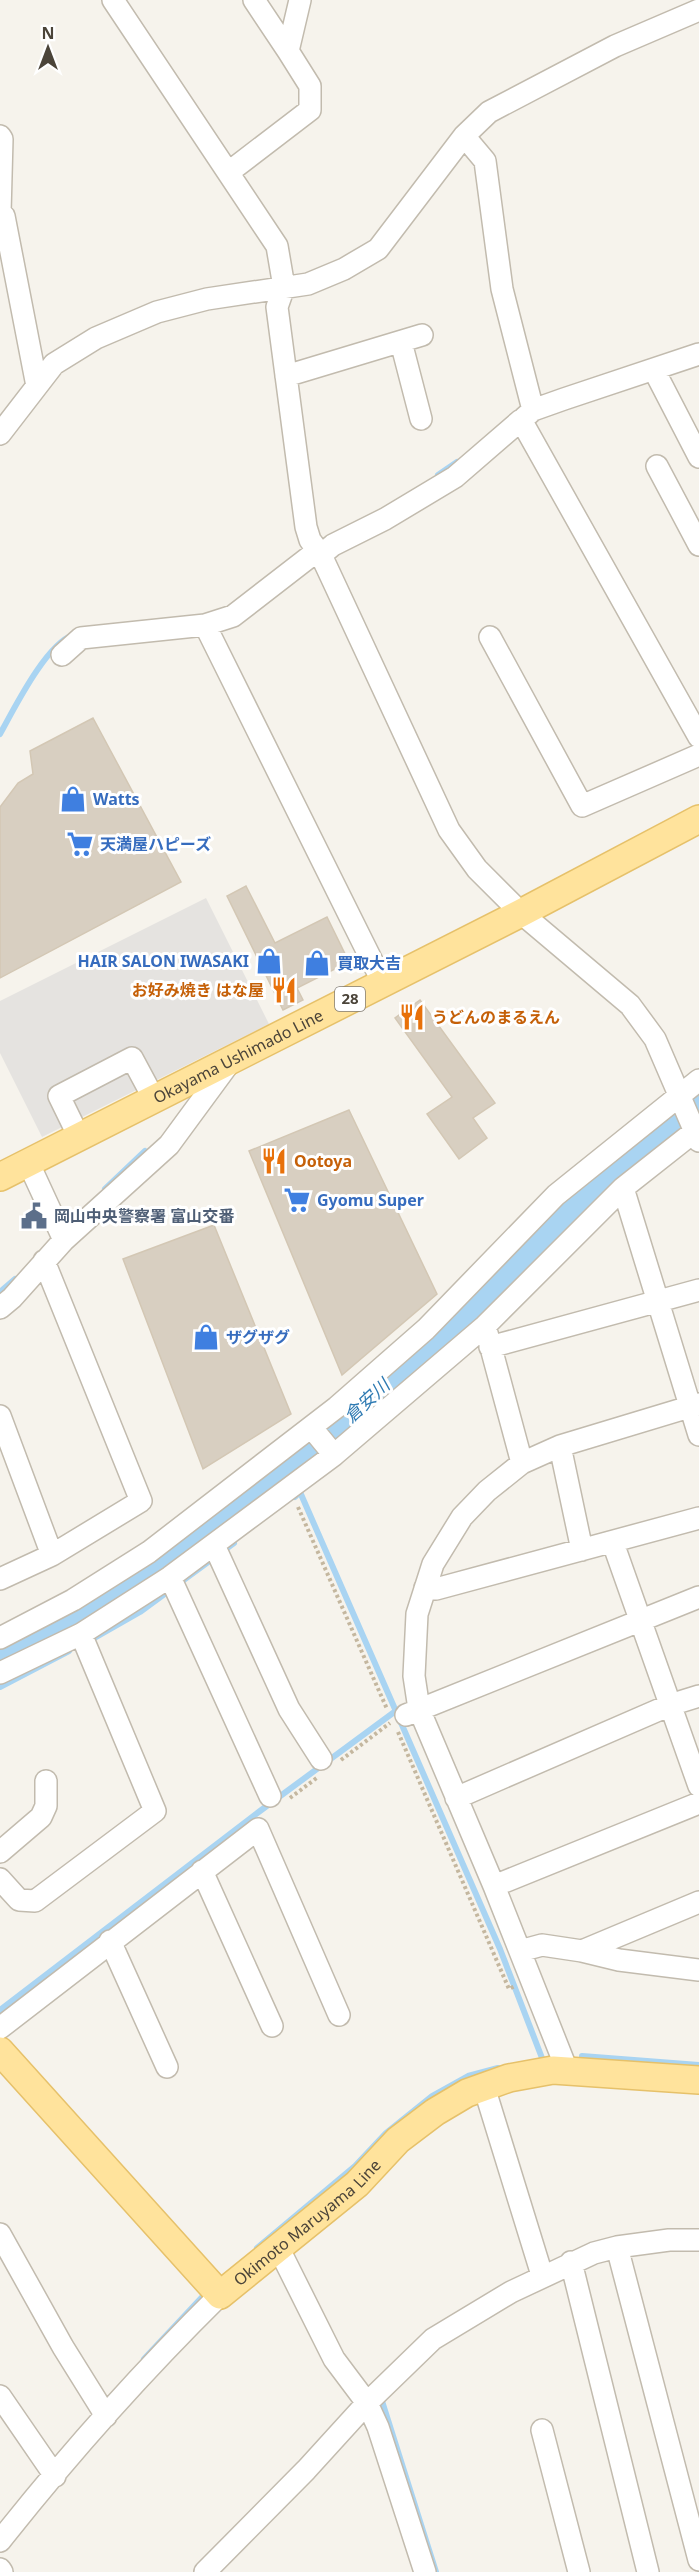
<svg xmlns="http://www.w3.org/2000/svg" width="699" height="2572" viewBox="0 0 699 2572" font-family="'Noto Sans','Noto Sans JP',sans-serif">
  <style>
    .parking { fill: #e5e3e0 }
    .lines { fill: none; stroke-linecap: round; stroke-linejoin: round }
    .stream { stroke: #a9d4f2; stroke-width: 6 }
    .river { stroke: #a9d4f2; stroke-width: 38 }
    .building { fill: #d8cfc1; stroke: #d3c7b4; stroke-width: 1.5 }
    .minor-casing { stroke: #c2bbae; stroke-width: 24 }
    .major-casing { stroke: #e6c16a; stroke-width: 30 }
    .path { stroke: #c4b79f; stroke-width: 4; stroke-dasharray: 3 3; stroke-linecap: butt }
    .minor { stroke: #fff; stroke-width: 21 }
    .major { stroke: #ffe39c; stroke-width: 27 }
    .labels { text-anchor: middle; stroke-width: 6; stroke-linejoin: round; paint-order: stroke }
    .shield { fill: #fff; stroke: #817c74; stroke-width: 1.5 }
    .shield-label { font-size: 15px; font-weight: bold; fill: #4b4439 }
    .shop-label { font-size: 16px; font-weight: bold; fill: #366cbe; stroke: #fff; text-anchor: start }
    .food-label { font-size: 16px; font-weight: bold; fill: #c56008; stroke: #fff; text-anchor: start }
    .street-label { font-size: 16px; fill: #4b4439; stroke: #fff }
    .service-label { font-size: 16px; font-weight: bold; fill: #4e5e75; stroke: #fff; text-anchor: start }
    .water-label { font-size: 18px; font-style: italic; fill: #2e7ab2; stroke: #fff }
  </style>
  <rect width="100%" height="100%" fill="#f6f3ec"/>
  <path class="parking" d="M206,898L269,1024L42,1137L0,1053V1001Z"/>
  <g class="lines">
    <path class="stream" d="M438,475L457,462
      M0,734C14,709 46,644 73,635
      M105,1189L145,1151
      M0,1292L15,1279
      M295,1497L300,1492L500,1949L542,2058
      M91,1640L140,1612L234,1543
      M0,1687L69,1651
      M0,2010L260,1811L397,1710
      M582,2056L699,2065
      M257,2248L355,2166L386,2133L432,2096L468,2076L498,2068
      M144,2359L204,2295
      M381,2398L436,2572"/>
    <path class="river" d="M0,1656L79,1614L191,1539L336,1430L576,1203L699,1100"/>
  </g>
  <path class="building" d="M93,718L181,882L0,978V807L18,783L33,774L30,751Z
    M246,886L275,943L327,917L349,962L297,988L303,1000L283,1010L227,896Z
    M420,1000L495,1103L473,1118L487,1138L459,1159L427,1114L452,1097L395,1018Z
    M349,1110L437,1294L342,1375L249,1151Z
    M214,1225L291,1414L203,1469L123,1259Z"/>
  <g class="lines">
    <g class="minor-casing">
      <path id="minor" d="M113,0L277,246L284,287L277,307L306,527L310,540L321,555L449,830L477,869L521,913L630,1005L655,1039L699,1141
        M254,0L288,51
        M0,136L2,139L0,213
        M464,136L485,161L502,289L533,410
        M229,172L310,110V86L288,51L300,0
        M0,213L4,216L37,386
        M401,342L421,419
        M654,370L699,457
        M286,376L422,335
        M524,418L533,410L564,399L699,354
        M0,434L54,364L96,338L157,312L207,299L308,284L344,269L378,249L464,136L489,112L615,46L699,10
        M657,466L699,545
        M321,555L333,545L385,519L455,477L521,420L699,737
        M205,625L383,983
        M490,637L582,806L699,755
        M62,655L81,638L205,625L233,616L317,551
        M79,1137L59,1096L132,1058L154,1099
        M28,1162L64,1240
        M623,1188L699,1435
        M0,1308L12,1298L64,1240L169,1145L230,1062
        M487,1333L522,1463
        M490,1347L699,1290
        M0,1416L52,1555
        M311,1427L334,1455
        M560,1446L582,1550
        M613,1543L699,1786
        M214,1545L289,1709L321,1759
        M170,1577L270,1796
        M0,1579L52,1555L141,1501L44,1261
        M425,1588L436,1589L699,1518
        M0,1638L73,1600L149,1552L337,1407L426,1329L556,1195L699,1080
        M0,1673L81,1634L170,1577L334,1455L485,1326L623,1188L699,1128
        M406,1715L699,1597
        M456,1798L670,1705L699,1696
        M0,1852L41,1817L46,1806V1781
        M202,1871L272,2026
        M0,1879L19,1900L35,1901L155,1811L81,1634
        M494,1886L699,1803
        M110,1941L167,2067
        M520,1951L542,1945L582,1951L699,1902
        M582,1951L619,1960L699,1970
        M0,2028L258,1829L339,2015
        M567,2070L494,1886L419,1709L414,1676L417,1614L433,1564L462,1517L487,1491L522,1463L560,1446L699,1404
        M484,2087L542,2275
        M0,2234L63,2347L106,2416
        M278,2247L334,2359L367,2403L378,2427L425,2572
        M617,2247L699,2560
        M571,2262L648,2572
        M0,2396L55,2476
        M542,2430L579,2572
        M0,2541C68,2455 142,2372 220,2295
        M0,2569L2,2572
        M205,2572L306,2470L367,2403L433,2339L511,2292L594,2253L617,2247L669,2240H699"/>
    </g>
    <g class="major-casing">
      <g id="major">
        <path id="s1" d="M0,1177L521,913L699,819"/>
        <path id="s2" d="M0,2051L220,2295L357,2184L398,2140L435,2112L467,2093L509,2078L553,2070L699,2080"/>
      </g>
    </g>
    <path class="path" d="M298,1507L387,1709
      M398,1732L509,1989L515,1986
      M341,1760L390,1723
      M290,1798L318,1777"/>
    <use href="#minor" class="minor"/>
    <use href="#major" class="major"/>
  </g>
  <defs>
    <g id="shop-bare" transform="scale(2.07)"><path d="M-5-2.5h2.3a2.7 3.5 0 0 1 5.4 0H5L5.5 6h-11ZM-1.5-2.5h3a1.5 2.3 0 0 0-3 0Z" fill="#3f7fe0" stroke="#fff" stroke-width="2.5" paint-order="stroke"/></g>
    <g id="supermarket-bare" transform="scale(2.07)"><path d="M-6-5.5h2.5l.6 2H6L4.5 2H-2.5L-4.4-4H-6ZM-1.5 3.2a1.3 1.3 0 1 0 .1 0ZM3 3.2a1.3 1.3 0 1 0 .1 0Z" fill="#3f7fe0" stroke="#fff" stroke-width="2.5" paint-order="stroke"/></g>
    <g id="restaurant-bare" transform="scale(2.07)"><path d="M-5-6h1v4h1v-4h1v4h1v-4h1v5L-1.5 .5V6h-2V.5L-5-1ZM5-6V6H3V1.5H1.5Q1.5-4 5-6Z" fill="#e8710a" stroke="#fff" stroke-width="2.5" paint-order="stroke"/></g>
    <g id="civic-bare" transform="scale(2.07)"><path d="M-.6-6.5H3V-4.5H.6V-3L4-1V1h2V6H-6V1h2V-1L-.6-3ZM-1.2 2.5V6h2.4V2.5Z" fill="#5c6f8a" stroke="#fff" stroke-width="2.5" paint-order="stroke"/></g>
  </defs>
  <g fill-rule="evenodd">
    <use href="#shop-bare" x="73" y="799"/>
    <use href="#supermarket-bare" x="80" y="844"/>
    <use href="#shop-bare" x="269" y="961"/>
    <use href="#shop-bare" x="317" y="963"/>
    <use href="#restaurant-bare" x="284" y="990"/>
    <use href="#restaurant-bare" x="412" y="1017"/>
    <use href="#restaurant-bare" x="274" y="1161"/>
    <use href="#supermarket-bare" x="297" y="1200"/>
    <use href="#civic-bare" x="34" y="1216"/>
    <use href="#shop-bare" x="206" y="1337"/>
  </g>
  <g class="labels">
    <rect class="shield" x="335" y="987" width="30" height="24" rx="4.5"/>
    <g class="shield-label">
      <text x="350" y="1004">28</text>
    </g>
    <g class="shop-label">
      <text x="93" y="805">Watts</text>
      <text x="100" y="850">天満屋ハピーズ</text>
      <text x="249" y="967" text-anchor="end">HAIR SALON IWASAKI</text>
      <text x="337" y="969">買取大吉</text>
      <text x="317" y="1206">Gyomu Super</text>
      <text x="226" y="1343">ザグザグ</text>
    </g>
    <g class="food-label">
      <text x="264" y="996" text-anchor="end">お好み焼き はな屋</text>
      <text x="432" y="1023">うどんのまるえん</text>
      <text x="294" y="1167">Ootoya</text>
    </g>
    <g class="street-label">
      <text dy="6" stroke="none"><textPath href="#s1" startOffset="267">Okayama Ushimado Line</textPath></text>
      <text dy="6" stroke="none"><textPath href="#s2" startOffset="442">Okimoto Maruyama Line</textPath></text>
    </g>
    <g class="service-label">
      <text x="54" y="1222">岡山中央警察署 富山交番</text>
    </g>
    <g class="water-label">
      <text transform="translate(367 1401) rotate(-43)" y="6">倉安川</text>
    </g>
  </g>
  <g transform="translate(48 48)" stroke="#ffffff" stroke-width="4.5" paint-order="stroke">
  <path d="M0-4.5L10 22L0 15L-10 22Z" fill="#4b4439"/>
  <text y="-9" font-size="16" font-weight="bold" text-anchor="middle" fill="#4b4439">N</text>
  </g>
</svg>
